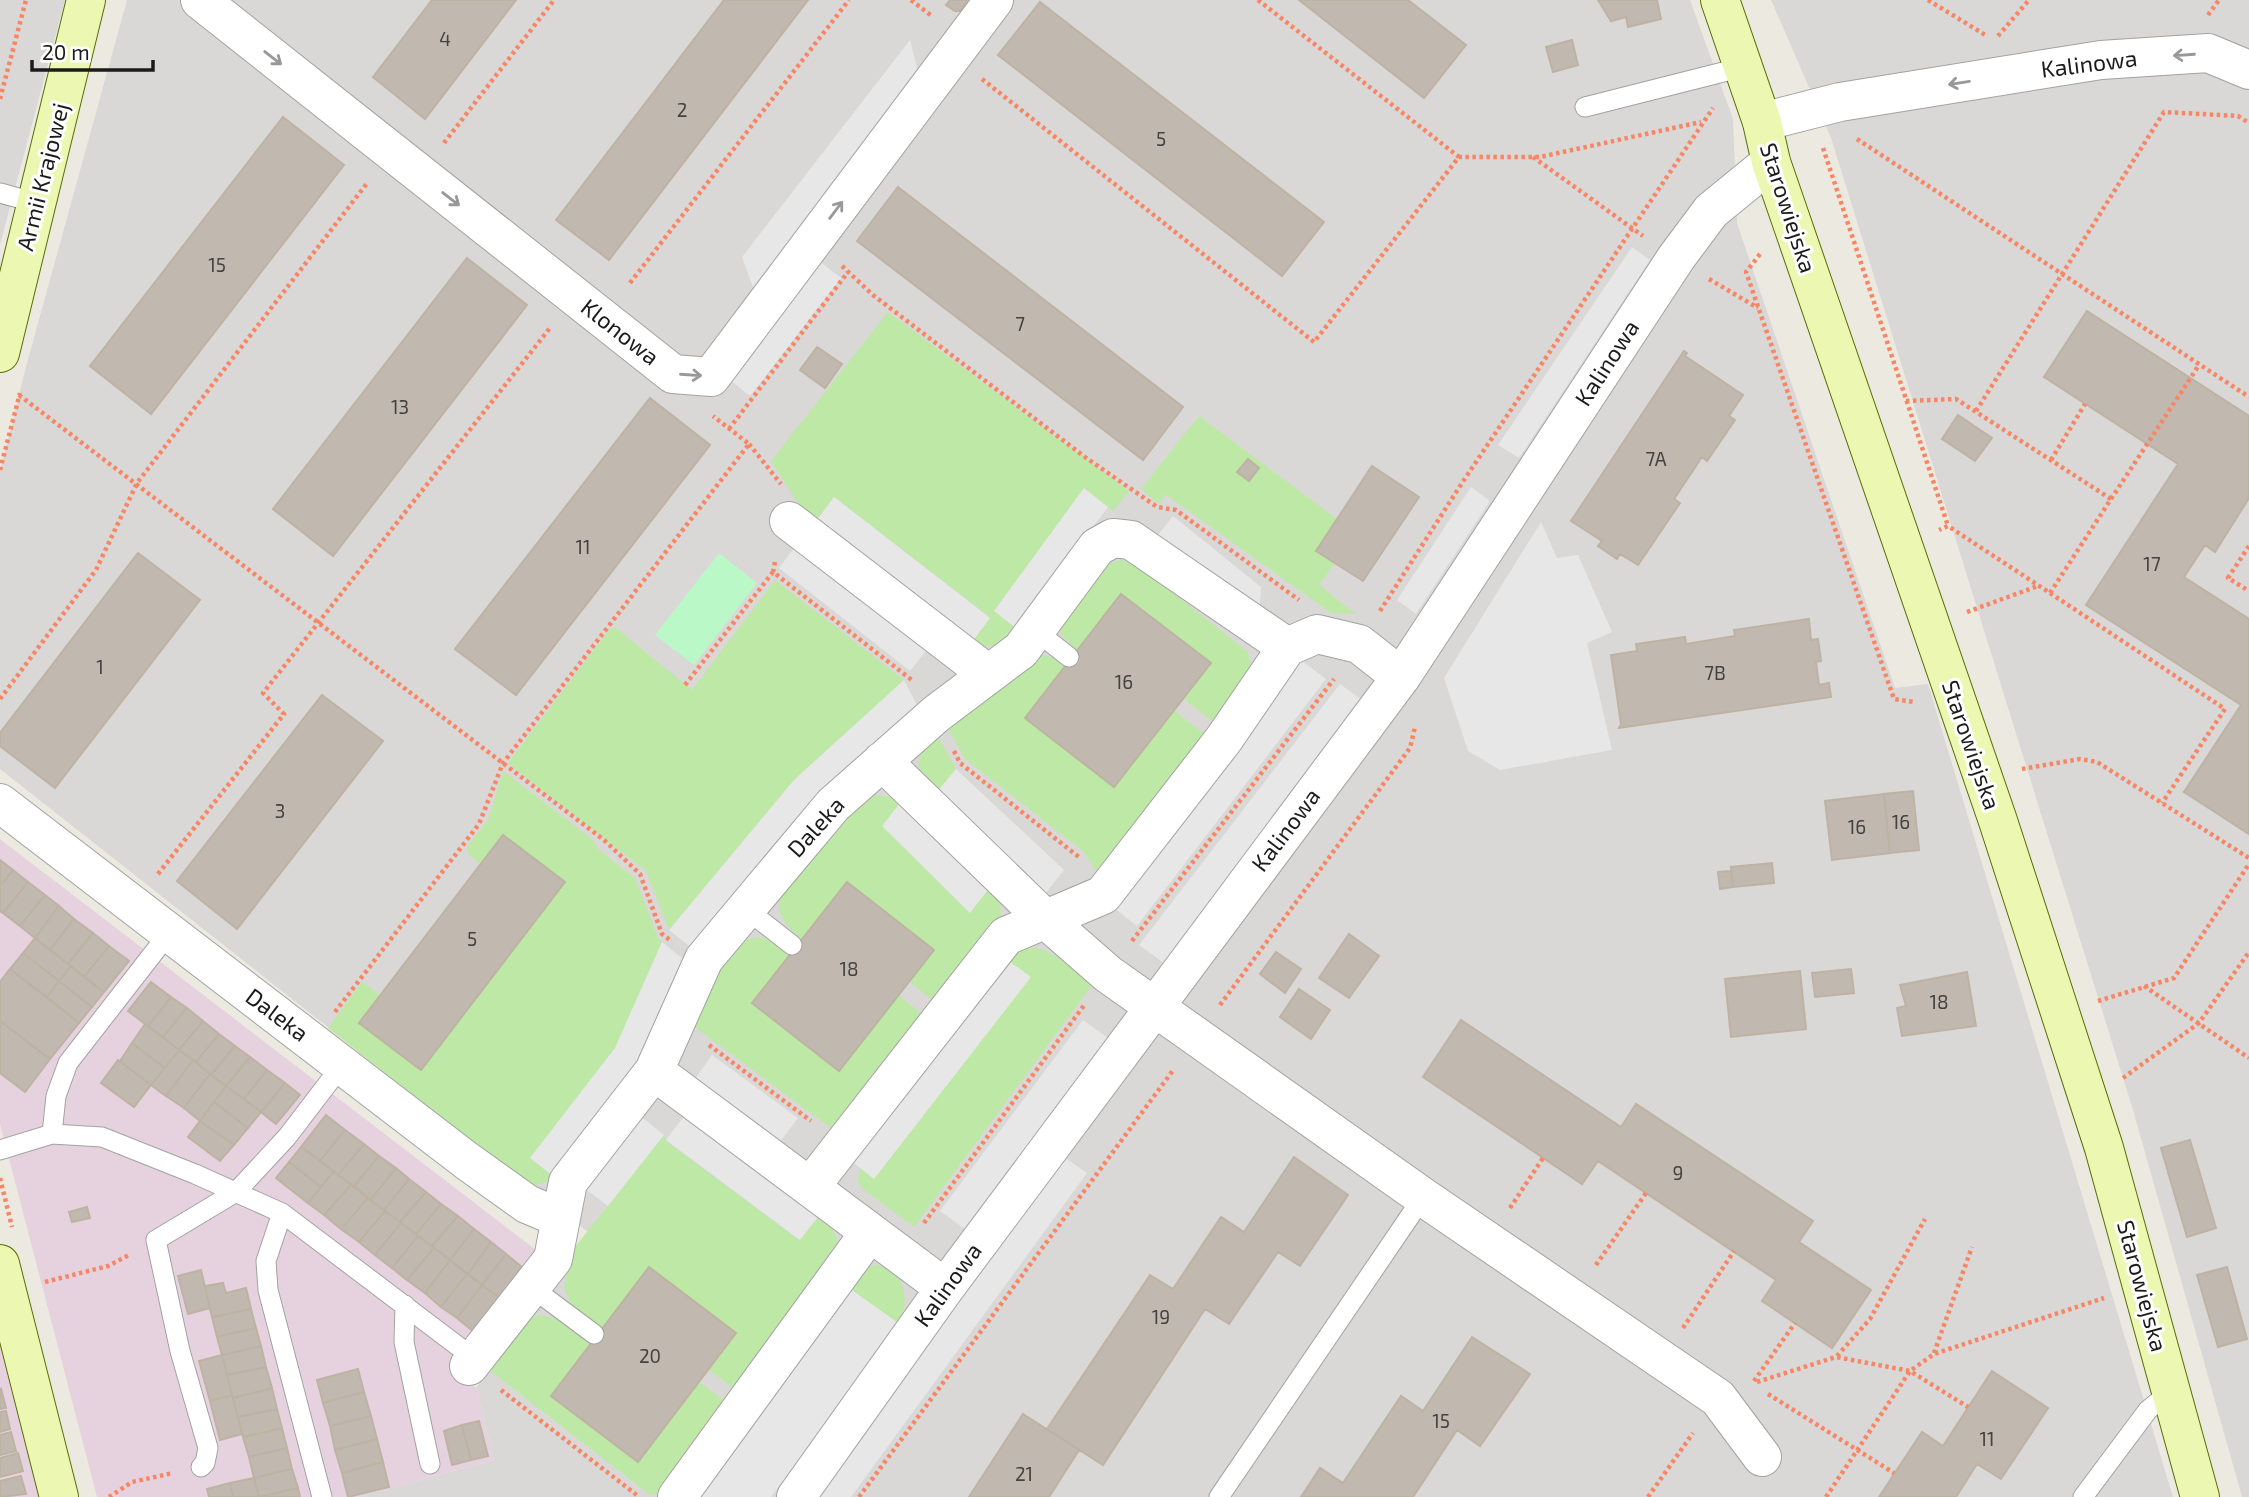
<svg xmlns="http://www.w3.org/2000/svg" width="2249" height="1497" viewBox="0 0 2249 1497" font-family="'Exo 2',sans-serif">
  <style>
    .residential { fill: #d9d8d7 }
    .industrial { fill: #e6d2df }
    .grass { fill: #bde8a5 }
    .park { fill: #bbf8c7 }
    .parking { fill: #e7e7e7 }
    .building { fill: #c1b9b0; stroke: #beb2a3; stroke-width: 2 }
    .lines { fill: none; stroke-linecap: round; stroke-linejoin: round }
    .lane-casing { stroke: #a2a2a2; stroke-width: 21 }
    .street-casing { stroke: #a2a2a2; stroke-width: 40 }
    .secondary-casing { stroke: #566e05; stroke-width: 40 }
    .path { stroke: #f88665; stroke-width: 4.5; stroke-dasharray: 3.5 3.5; stroke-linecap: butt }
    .lane { stroke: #fff; stroke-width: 19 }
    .street { stroke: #fff; stroke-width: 38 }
    .secondary { stroke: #ecf8b2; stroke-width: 38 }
    .oneway { stroke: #989898 }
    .labels { text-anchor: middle; stroke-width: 6; stroke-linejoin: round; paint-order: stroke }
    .number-label { font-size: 19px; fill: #444240 }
    .street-label { font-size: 23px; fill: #1b1b1b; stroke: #fff }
  </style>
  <rect width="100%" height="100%" fill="#eceae0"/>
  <path class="residential" d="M0,0H65L0,245Z
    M127,0H1690L1733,119L1737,223L1895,688L1928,684L2173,1497H357L494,1460L476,1388L593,1236L0,769V471L27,363Z
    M1771,0H2249V1497H2242L2133,1110L1831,138Z"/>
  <path class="industrial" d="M0,839L540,1253L451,1365L476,1388L494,1460L357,1497H97L0,1124Z
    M0,1332L40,1497H0Z"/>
  <path class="grass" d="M888,312L1129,491L1113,511L1084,489L994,611L1017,629C1000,642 993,652 972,642L990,617L834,497L816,521L803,511L771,461Z
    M1199,416L1337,519L1316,550L1335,563L1319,585L1356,614L1331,613L1165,494L1159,504L1141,489Z
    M1122,560L1140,567L1248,652L1252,671L1217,725L1183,698L1210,663L1122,594L1077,651L1061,634L1060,626L1109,563Z
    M775,580L904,680L794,780L669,930L646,871L508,763L610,629L616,628L692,690Z
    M1041,655L1055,658L1065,666L1114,787L1174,710L1208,737L1100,876L1083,851L965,759L946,725Z
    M936,733L956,769L937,792C913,766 912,759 936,733Z
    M503,771L592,839L599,850L635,878L658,938L662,942L615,1048L530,1158L553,1176L546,1182L530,1187L328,1028L362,982L380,995L359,1023L421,1070L565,883L504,835L481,864L468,854L467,846L488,820Z
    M873,795L892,797L900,803L883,826L970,912L990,887L1000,898L1001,918L935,1002L909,981L934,950L802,940C786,926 774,914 781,892L856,806Z
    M760,937L770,941L789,956L839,1071L898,995L925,1016L835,1131L692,1025L728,953L739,941Z
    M1023,947C1052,946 1071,968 1092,985L914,1227L863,1189L858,1181L860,1168L874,1179L1030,976L1006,959Z
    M664,1135L666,1141L799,1240L818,1217C830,1225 839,1233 837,1249L736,1390L709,1370L736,1333L649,1267L602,1329L576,1310L569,1300L564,1287L571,1252Z
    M878,1265C904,1272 912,1301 898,1323L849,1288L868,1266Z
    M538,1315L559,1319L591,1342L551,1396L638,1462L699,1382L728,1403L660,1494L650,1495L492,1372L491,1362L527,1319Z"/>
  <path class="park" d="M719,553L757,583L694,665L655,635Z"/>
  <path class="parking" d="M910,40L919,76L754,290L742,257Z
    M1632,247L1650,260L1519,458L1498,445Z
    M814,257L841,278L750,396L724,375Z
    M1471,487L1490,501L1416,614L1397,600Z
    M1084,488L1108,507L1017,629L994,611Z
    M834,497L990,618L972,642L816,521Z
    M1173,516L1261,587L1259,620L1154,540Z
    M1541,522L1557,558L1578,555L1612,632L1587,643L1612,750L1500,770L1468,751L1444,678Z
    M797,544L929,647L910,671L779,568Z
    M1302,661L1326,679L1137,926L1113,907Z
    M904,680L920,711L693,949L669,930L794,780Z
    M1340,684L1362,700L1164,963L1139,945Z
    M956,769L1064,870L1045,894L937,792Z
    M900,803L990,887L970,913L882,826Z
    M662,942L683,959L641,1062L553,1176L530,1158L615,1048Z
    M1006,959L1031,977L874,1179L850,1160Z
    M1083,1020L1108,1038L965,1229L940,1211Z
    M712,1055L798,1118L779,1143L695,1079Z
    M640,1116L664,1135L608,1206L584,1188Z
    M684,1116L818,1217L800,1240L666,1140Z
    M1064,1157L1087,1173L851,1497H816Z
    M849,1288L898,1323L771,1497H698Z"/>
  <path class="building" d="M432,0H516L425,119L373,77Z
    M724,0H808L609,260L556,220Z
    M950,0H968L960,11H955L946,5Z
    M1299,0H1408L1466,45L1424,98Z
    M1598,0H1657L1661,19L1628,27L1626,17L1611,21Z
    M1040,2L1324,222L1282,276L998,55Z
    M1572,40L1578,65L1553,72L1546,47Z
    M283,117L344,165L151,414L90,366Z
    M898,187L1183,407L1143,460L857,241Z
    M467,258L527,305L333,556L273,509Z
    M2087,311L2249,416V498L2215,552L2205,545L2184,577L2249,619V834L2184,792L2241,705L2086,605L2178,464L2044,377Z
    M817,347L842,364L825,388L800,370Z
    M1684,351L1687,353L1685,356L1743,395L1729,416L1735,420L1707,461L1702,457L1674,499L1680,503L1638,565L1620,554L1617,559L1598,546L1602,541L1571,521Z
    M650,398L710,445L516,695L455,649Z
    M1958,415L1992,438L1975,461L1942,439Z
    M1248,459L1259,468L1249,481L1237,472Z
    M1372,466L1419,497L1363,581L1316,551Z
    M138,553L200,600L55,788L0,746V733Z
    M1121,594L1211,663L1114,787L1025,718Z
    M1809,619L1811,640L1818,639L1821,661L1816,662L1819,685L1829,683L1831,697L1619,728L1621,724L1611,655L1637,651L1636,644L1685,637L1686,644L1735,636L1734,630Z
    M322,695L383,741L237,929L177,881Z
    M1913,791L1919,850L1890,853L1884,794Z
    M1884,794L1890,853L1832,860L1825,801Z
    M503,835L565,882L421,1070L359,1023Z
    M0,860L13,870L0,886Z
    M1772,863L1774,883L1733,887L1731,867Z
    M13,870L28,882L3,913L0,911V886Z
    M1731,871L1733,887L1720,889L1718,872Z
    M28,882L45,895L20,926L3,913Z
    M847,882L934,950L839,1071L752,1003Z
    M45,895L59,906L35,938L20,926Z
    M59,906L74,919L50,950L35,938Z
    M74,919L93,933L68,964L50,950Z
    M93,933L109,946L84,977L68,964Z
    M1349,934L1379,956L1349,998L1319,978Z
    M35,938L71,966L59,981L23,953Z
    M109,946L129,961L104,992L84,977Z
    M1276,952L1301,969L1285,993L1260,974Z
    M23,953L59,981L47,997L10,969Z
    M71,966L104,992L92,1007L59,981Z
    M10,969L79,1023L50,1059L0,1021V982Z
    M1851,969L1854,993L1815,997L1812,973Z
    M1800,971L1806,1029L1731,1037L1725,979Z
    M1967,972L1976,1026L1902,1036L1897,1008L1906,1006L1900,985Z
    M59,981L92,1007L79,1023L47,997Z
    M151,982L171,997L148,1026L128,1011Z
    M1299,989L1330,1010L1311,1039L1280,1017Z
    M171,997L187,1008L163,1037L148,1026Z
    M187,1008L203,1021L179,1050L163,1037Z
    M1461,1020L1621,1127L1636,1104L1813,1221L1799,1242L1871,1290L1832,1348L1762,1301L1776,1280L1598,1161L1582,1184L1423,1077Z
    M0,1021L50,1059L25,1092L0,1073Z
    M203,1021L219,1034L196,1062L179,1050Z
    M145,1024L179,1050L165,1068L132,1043Z
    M219,1034L235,1046L211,1075L196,1062Z
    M132,1043L165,1068L151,1085L120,1061Z
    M235,1046L250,1057L226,1086L211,1075Z
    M179,1050L193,1060L166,1096L151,1085Z
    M250,1057L267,1070L244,1099L226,1086Z
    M118,1060L151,1085L134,1107L101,1083Z
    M193,1060L210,1074L184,1108L166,1096Z
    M267,1070L285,1083L261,1112L244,1099Z
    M210,1074L226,1086L200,1121L184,1108Z
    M285,1083L300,1095L276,1124L261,1112Z
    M226,1086L261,1112L248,1128L214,1102Z
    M214,1102L248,1128L234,1145L200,1121Z
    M326,1115L345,1130L320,1161L301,1147Z
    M200,1121L234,1145L220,1161L188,1137Z
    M345,1130L364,1144L338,1175L320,1161Z
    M2190,1140L2216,1228L2187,1237L2161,1148Z
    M364,1144L379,1156L354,1186L338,1175Z
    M301,1147L334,1171L321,1187L289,1162Z
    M379,1156L396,1168L370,1200L354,1186Z
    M1294,1157L1348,1195L1300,1266L1278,1252L1229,1324L1205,1309L1103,1465L1047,1429L1150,1275L1173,1289L1221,1217L1244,1232Z
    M289,1162L321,1187L308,1203L276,1178Z
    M396,1168L409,1179L384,1210L370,1200Z
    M334,1171L351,1185L324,1215L308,1203Z
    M409,1179L426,1192L400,1222L384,1210Z
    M351,1185L368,1198L341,1229L324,1215Z
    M426,1192L441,1204L416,1234L400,1222Z
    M368,1198L385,1211L359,1242L341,1229Z
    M441,1204L458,1216L432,1246L416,1234Z
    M87,1207L90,1218L72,1222L69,1212Z
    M385,1211L401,1223L375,1255L359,1242Z
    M458,1216L474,1229L450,1260L432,1246Z
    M401,1223L418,1236L392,1268L375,1255Z
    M474,1229L491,1242L468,1274L450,1260Z
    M418,1236L434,1248L407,1280L392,1268Z
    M491,1242L506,1254L482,1285L468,1274Z
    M434,1248L450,1260L425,1293L407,1280Z
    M506,1254L523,1268L500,1298L482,1285Z
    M450,1260L467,1274L441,1307L425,1293Z
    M649,1267L736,1333L638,1462L551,1396Z
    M2227,1267L2247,1339L2218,1347L2197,1275Z
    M201,1270L210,1308L188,1314L178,1276Z
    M467,1274L482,1285L457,1318L441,1307Z
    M223,1283L226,1293L246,1288L251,1309L212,1317L205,1286Z
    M482,1285L500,1298L474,1332L457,1318Z
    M251,1309L256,1328L217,1337L212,1317Z
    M256,1328L261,1346L222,1355L217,1337Z
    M1472,1337L1530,1374L1480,1446L1457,1430L1413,1497H1301L1320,1468L1343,1483L1401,1396L1423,1411Z
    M261,1346L266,1367L227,1375L222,1355Z
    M222,1355L232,1395L210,1401L199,1361Z
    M266,1367L272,1388L233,1398L227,1375Z
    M358,1369L364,1392L323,1403L317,1380Z
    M1992,1371L2048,1408L2001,1479L1977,1464L1956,1497H1879L1922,1432L1943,1446Z
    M272,1388L277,1409L238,1417L233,1398Z
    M1,1389L6,1408L0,1409V1390Z
    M364,1392L371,1416L330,1426L323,1403Z
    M232,1395L242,1434L220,1440L210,1401Z
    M277,1409L282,1428L243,1437L238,1417Z
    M6,1411L10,1429L0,1432V1412Z
    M1023,1414L1079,1450L1049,1497H969Z
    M371,1416L377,1439L335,1450L330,1426Z
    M479,1421L488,1456L471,1460L462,1425Z
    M462,1425L471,1460L452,1465L444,1431Z
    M282,1428L287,1448L249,1457L243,1437Z
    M11,1432L16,1451L0,1455V1435Z
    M377,1439L383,1462L342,1473L335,1450Z
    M287,1448L292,1469L254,1478L249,1457Z
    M18,1453L23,1471L0,1477V1458Z
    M383,1462L389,1487L348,1497L342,1473Z
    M292,1469L298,1488L259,1497L254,1478Z
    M21,1476L26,1494L0,1497V1481Z
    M254,1478L259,1497H233L230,1483Z
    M230,1483L233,1497H209L207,1489Z
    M298,1488L300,1497H259Z"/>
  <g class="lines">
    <g class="lane-casing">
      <path id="lane" d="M1585,107L1743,67
        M0,193L37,203
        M1036,631L1069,657
        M746,909L792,945
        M52,1134L56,1096L68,1063L169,933
        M0,1150L52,1134L102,1137L195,1174L282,1213L475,1359
        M282,1213L266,1261L268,1290L322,1497
        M531,1287L594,1334
        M405,1305L404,1342L430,1464
        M201,1467L205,1463L208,1448L180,1351L156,1240L236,1192L287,1137L342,1065
        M1219,1497L1423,1197
        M2083,1497L2148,1410L2171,1391"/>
    </g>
    <g class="street-casing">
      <path id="street" d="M200,0L673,374L711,377L994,0
        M1762,122L1840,102L2101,60L2208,53L2249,70
        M789,521L988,674
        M882,761L1045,919L1108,974L1423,1197L1718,1398L1762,1457
        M0,803L467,1161L527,1204L560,1218
        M654,1071L704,959L833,805L936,714L1021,650L1097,547L1113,538L1131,540L1287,647L1317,634L1359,644L1401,677
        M810,1187L1006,936L1103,895L1224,739L1287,647
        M469,1366L553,1259L568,1182L654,1071L945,1288
        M677,1497L870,1232
        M796,1497L945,1288L1401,677L1676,258L1711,211L1771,162"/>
    </g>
    <g class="secondary-casing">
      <path id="secondary" d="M1720,0L1762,122L1771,162L1998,821L2104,1148L2200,1497
        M0,353L86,0
        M0,1264L59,1497"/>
    </g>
    <path class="path" d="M911,0L933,17
      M1258,0L1459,157
      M1928,0L1987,36
      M2208,15L2219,0
      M1998,36L2029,0
      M982,79L1314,342L1459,157H1540L1701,122
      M0,99L26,0
      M1857,139L2249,397
      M444,143L554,0
      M1823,148L1948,526
      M1533,157L1643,236
      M1760,254L1746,272L1894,699L1914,702
      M842,266L873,295L1085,457L1157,507L1176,510L1299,600
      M1709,279L1758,308
      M630,283L849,0
      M19,395L604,840L640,874L662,934L670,940
      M1906,401L1956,399L2111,499L2050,593L1948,526L1939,530
      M1976,411L2164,112L2238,116L2249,123
      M729,429L848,272
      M749,444L781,484
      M2051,460L2085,404
      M0,470L20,393
      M2111,499L2199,365
      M2249,546L2228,578L2249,591
      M775,562L773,572L913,681
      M2050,593L2225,709L2162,803
      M1380,611L1462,483L1713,108
      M1967,612L2038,586
      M685,685L773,572
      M0,699L96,570L137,483L368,182
      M954,751L960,763L1080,858
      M2022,769L2080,759L2097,762L2249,858
      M158,874L284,714L263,693L550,328
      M1132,941L1334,679
      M2144,986L2249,1058
      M2098,1001L2174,978L2249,864
      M1220,1005L1410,748L1415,727
      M335,1012L479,824L503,763L749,444L713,416
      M709,1045L811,1121
      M2123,1078L2199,1023L2249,952
      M0,1178L12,1227
      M1510,1208L1543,1158
      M924,1223L1085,1004
      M1596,1265L1646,1193
      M45,1282L108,1266L129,1255
      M1683,1328L1734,1251
      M1934,1353L1972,1247
      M1837,1356L1870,1319L1925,1219
      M1754,1381L1795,1323
      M1757,1382L1836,1357L1910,1371L1968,1407
      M501,1390L638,1496
      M1768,1394L1894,1473
      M109,1497L132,1482L173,1473
      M859,1497L1174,1069
      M1648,1497L1693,1433
      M1826,1497L1910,1371L1934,1354L2104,1298"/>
    <use href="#lane" class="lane"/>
    <use href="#street" class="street"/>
    <use href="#secondary" class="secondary"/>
  </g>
  <defs><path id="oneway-shaft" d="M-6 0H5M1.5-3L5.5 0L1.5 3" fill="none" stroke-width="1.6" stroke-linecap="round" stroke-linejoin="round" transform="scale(1.75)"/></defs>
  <g class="oneway">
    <use href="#oneway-shaft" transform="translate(2184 55) rotate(176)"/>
    <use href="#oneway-shaft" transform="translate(273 58) rotate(38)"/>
    <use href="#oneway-shaft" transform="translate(1959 83) rotate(171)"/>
    <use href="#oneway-shaft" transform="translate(451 199) rotate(38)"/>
    <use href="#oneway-shaft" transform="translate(836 210) rotate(-53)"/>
    <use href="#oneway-shaft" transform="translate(691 375) rotate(4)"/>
  </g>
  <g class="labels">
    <g class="number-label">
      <text x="445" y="46">4</text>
      <text x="682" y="117">2</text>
      <text x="1161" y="146">5</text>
      <text x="217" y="272">15</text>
      <text x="1020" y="331">7</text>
      <text x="400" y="414">13</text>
      <text x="1656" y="466">7A</text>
      <text x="583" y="554">11</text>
      <text x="2152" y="571">17</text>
      <text x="100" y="674">1</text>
      <text x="1715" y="680">7B</text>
      <text x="1124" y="689">16</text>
      <text x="280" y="818">3</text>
      <text x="1901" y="829">16</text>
      <text x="1857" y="834">16</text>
      <text x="472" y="946">5</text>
      <text x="849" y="976">18</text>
      <text x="1939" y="1009">18</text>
      <text x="1678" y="1180">9</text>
      <text x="1161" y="1324">19</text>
      <text x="650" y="1363">20</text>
      <text x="1441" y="1428">15</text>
      <text x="1987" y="1446">11</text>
      <text x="1024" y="1481">21</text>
    </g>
    <g class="street-label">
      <text transform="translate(2089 64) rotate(-7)" y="8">Kalinowa</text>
      <text transform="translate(43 177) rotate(-76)" y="8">Armii Krajowej</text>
      <text transform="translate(1788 208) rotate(72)" y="8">Starowiejska</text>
      <text transform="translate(620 332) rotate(38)" y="8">Klonowa</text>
      <text transform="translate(1607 363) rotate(-57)" y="8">Kalinowa</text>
      <text transform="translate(1971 745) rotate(71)" y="8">Starowiejska</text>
      <text transform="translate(816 827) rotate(-48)" y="8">Daleka</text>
      <text transform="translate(1286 830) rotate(-53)" y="8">Kalinowa</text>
      <text transform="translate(277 1015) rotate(37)" y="8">Daleka</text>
      <text transform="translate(948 1285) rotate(-54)" y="8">Kalinowa</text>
      <text transform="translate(2142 1286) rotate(75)" y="8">Starowiejska</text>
    </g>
  </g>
  <path d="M32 60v10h121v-10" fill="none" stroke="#1b1b1b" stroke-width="3.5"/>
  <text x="42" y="60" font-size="21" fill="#1b1b1b" stroke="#ffffff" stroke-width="5" paint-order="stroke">20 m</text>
</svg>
